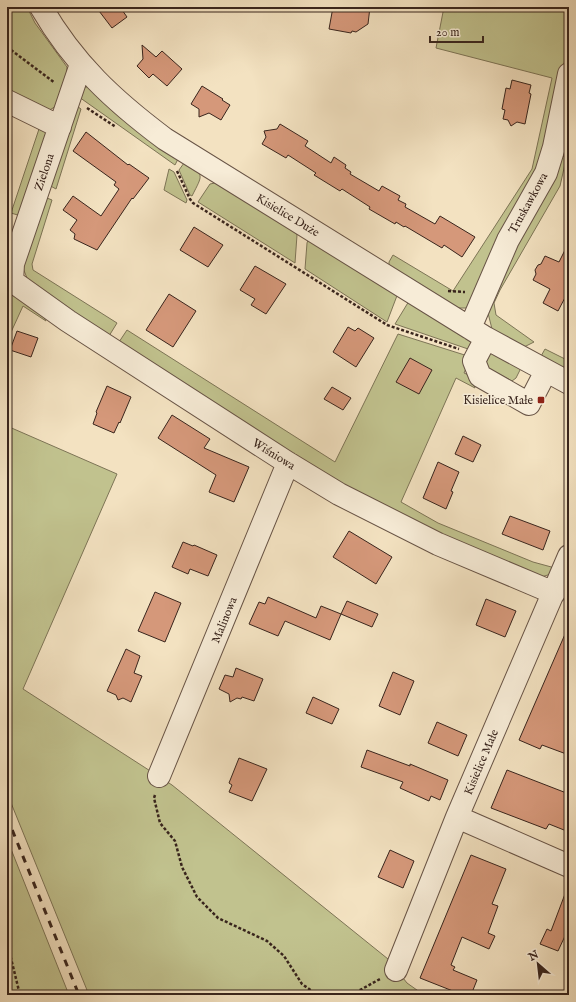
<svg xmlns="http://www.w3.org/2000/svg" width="576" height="1002" viewBox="0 0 576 1002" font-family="'IM FELL English',serif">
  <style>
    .green { fill: #c1c28e; stroke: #7d7456 }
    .building { fill: #d5987a; stroke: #39251d }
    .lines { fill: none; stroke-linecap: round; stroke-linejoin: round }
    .minor-casing { stroke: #685446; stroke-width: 24 }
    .path { stroke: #39251d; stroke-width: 2.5; stroke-dasharray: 3 2; stroke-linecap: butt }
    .minor { stroke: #f7ecd7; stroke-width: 22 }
    .rail { stroke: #39251d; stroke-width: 3; stroke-dasharray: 7 7; stroke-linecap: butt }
    .poi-dot { fill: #8f2418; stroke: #f7ecd7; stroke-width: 1.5 }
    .labels { text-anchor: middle; stroke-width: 3; stroke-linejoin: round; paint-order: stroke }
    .street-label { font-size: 12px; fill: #39251d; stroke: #f7ecd7 }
    .poi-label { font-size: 12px; fill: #39251d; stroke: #f7ecd7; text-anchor: end }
  </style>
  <rect width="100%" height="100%" fill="#f3e2c1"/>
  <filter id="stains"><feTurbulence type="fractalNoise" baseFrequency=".005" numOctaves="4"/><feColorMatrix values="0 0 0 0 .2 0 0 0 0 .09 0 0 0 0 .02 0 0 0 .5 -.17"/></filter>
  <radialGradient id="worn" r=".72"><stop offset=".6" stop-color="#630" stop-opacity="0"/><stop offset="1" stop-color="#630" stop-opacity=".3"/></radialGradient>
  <path class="green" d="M7,7H27L35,23L67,67C67,80 63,100 53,108C50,110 47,111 44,113L7,96Z
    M444,7H569V41L542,165L467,308H459L449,305L389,267V262L393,255L453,291L532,169L552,78L436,48Z
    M85,87H87L119,117L178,159L175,165L79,97Z
    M74,104L81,109L56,189L47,184Z
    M41,123L52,129L21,216L11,213Z
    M567,155L560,186L500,290L494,303L496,315L534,342L522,348L492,329L487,309L490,299L560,158Z
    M184,163C205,175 203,174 192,196L190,195L179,170Z
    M169,169L174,172L187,200L186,203L164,190Z
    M215,183L295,232L297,235L295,263L198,202L210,184Z
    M42,196L52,200L32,264L33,270L117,323L109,336L34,288L27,278L23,268Z
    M308,240L398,293L387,322L305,269L307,243Z
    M7,287L42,314L46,321L23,306L7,341Z
    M409,301L474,344L471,350L395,324Z
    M127,330L335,462L398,334L471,357L464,373L471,376L475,388L456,378L401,502L438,523L533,562L555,568L551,574L538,578L341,488L119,342Z
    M545,349L569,361V375L540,358Z
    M491,352L521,368L516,378L512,381L488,368L485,365Z
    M7,426L117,474L23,689L172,785L388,959L407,983L424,995H89L7,793Z
    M7,839L69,995H7Z"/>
  <path class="building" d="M96,7H120L127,17L112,28Z
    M333,7H370L368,24L356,32L352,31L351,33L329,29Z
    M142,45L156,57L162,51L182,69L167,86L153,74L149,78L137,66L143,59Z
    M512,80L531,85L529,93L531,94L525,124L517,122L511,126L508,120L503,119L505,110L502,109L506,88L510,89Z
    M202,86L223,99L222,100L230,105L221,120L209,113L199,117V109L191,104Z
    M280,124L308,141L305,146L331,163L334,157L346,165L345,168L351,172L350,174L379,191L382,186L400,196L398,200L406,204L405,207L435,224L440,216L475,237L462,257L444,245L442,248L405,226L404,227L396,222L395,224L369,209L370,207L342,189L340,191L314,175L316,173L288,155L286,158L262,144L266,137L264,131L277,129Z
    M86,132L128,165L129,164L149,178L133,199L132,198L97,250L74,239L75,234L70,230L77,220L63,210L73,196L101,216L119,189L114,185L116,182L73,151Z
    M194,227L223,245L208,267L180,250Z
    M569,242V290L558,311L543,303L550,289L533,280L536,274L535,270L538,265L541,264L545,256L559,262Z
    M255,266L286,284L266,314L251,305L255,299L240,290Z
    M169,294L196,311L173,347L146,330Z
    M348,327L355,331L358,328L374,338L356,367L333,352Z
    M17,331L38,338L31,357L10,350Z
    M410,358L432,370L419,394L396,382Z
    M107,386L131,397L120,423L119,422L114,433L93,424L97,413L96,412Z
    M332,387L351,398L343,410L324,399Z
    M172,415L210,439L204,448L249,467L234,502L209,492L216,475L158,438Z
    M463,436L481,445L473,462L455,454Z
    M438,462L459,472L451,491L453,492L446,509L423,498Z
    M510,516L550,531L543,550L502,534Z
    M349,531L392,557L376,584L333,557Z
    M183,542L193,546L194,545L217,555L208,576L190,569L188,574L172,567Z
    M155,592L181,603L165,642L138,631Z
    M268,597L316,618L321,606L341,614L330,640L285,621L278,636L249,624L259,602L265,604Z
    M486,599L516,611L505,637L476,625Z
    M347,601L378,614L372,627L341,614Z
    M569,625V755L542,745L540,749L519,740Z
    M126,649L140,656L134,673L142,676L131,702L123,698L118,700L116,695L107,691Z
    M236,668L263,679L254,701L242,697L241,699L237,698L230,702L229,694L219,689L225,675L233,677Z
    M393,672L414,681L400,715L379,706Z
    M313,697L339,709L332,724L306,713Z
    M437,722L467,735L458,756L428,743Z
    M367,750L410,766V764L448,780L440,800L431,796L429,801L400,788L403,782L361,767Z
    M239,758L267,769L252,801L229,792L232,785L229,783Z
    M507,770L569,794V832L549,824L546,829L491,808Z
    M390,850L414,861L403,888L378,877Z
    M471,855L506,869L492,904L498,906L488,933L495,936L489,949L462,937L451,965L455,967L453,970L477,980L471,995H463L420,978Z
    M568,886L569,937L565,936L558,951L540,944L547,929L551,931Z"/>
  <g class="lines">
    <g class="minor-casing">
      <path id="minor" d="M41,7C74,64 113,100 165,139L486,338L569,383
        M81,64L13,264L12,281L68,321L288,463L339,494L438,544L554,593
        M7,101L60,127
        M470,328L508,240L546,173L554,147L569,74
        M486,338L474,361L480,376L529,404L546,371
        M159,776L288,463
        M457,817L569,866
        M396,970L457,817L569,556"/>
    </g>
    <path class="path" d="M7,47L55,83
      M87,108L116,127
      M177,171L190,199L193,203L387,325L459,349
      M448,291L465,292
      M155,795L154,798L160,823L175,841L182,867L197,897L218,918L267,941L284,956L302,984L312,991L322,995
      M7,942L20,995
      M351,995L380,979"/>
    <use href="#minor" class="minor"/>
    <path class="rail" d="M7,817L79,995"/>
  </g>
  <rect class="poi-dot" x="537" y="396" width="8" height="8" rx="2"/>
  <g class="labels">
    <g class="street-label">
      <text transform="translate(44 172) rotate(-71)" y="4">Zielona</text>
      <text transform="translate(528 203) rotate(-61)" y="4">Truskawkowa</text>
      <text transform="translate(288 215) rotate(31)" y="4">Kisielice Duże</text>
      <text transform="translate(274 454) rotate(32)" y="4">Wiśniowa</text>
      <text transform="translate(224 620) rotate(-68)" y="4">Malinowa</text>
      <text transform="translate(481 762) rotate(-67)" y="4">Kisielice Małe</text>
    </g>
    <g class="poi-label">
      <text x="533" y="404">Kisielice Małe</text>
    </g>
  </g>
  <rect width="576" height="1002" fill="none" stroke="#f3e2c1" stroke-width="24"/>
  <rect x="8" y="8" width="560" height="986" fill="none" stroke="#39251d" stroke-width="2"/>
  <rect x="12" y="12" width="552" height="978" fill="none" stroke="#39251d"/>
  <g transform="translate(538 964) rotate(332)" stroke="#f7ecd7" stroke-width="3" paint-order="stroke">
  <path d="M0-3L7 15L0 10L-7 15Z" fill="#39251d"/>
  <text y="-6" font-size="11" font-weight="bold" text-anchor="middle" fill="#39251d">N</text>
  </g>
  <path d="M430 36v6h53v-6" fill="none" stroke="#39251d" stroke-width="2"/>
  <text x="436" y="36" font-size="12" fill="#39251d" stroke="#f7ecd7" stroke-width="3" paint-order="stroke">20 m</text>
  <rect width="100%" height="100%" filter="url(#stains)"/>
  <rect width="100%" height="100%" fill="url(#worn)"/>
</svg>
